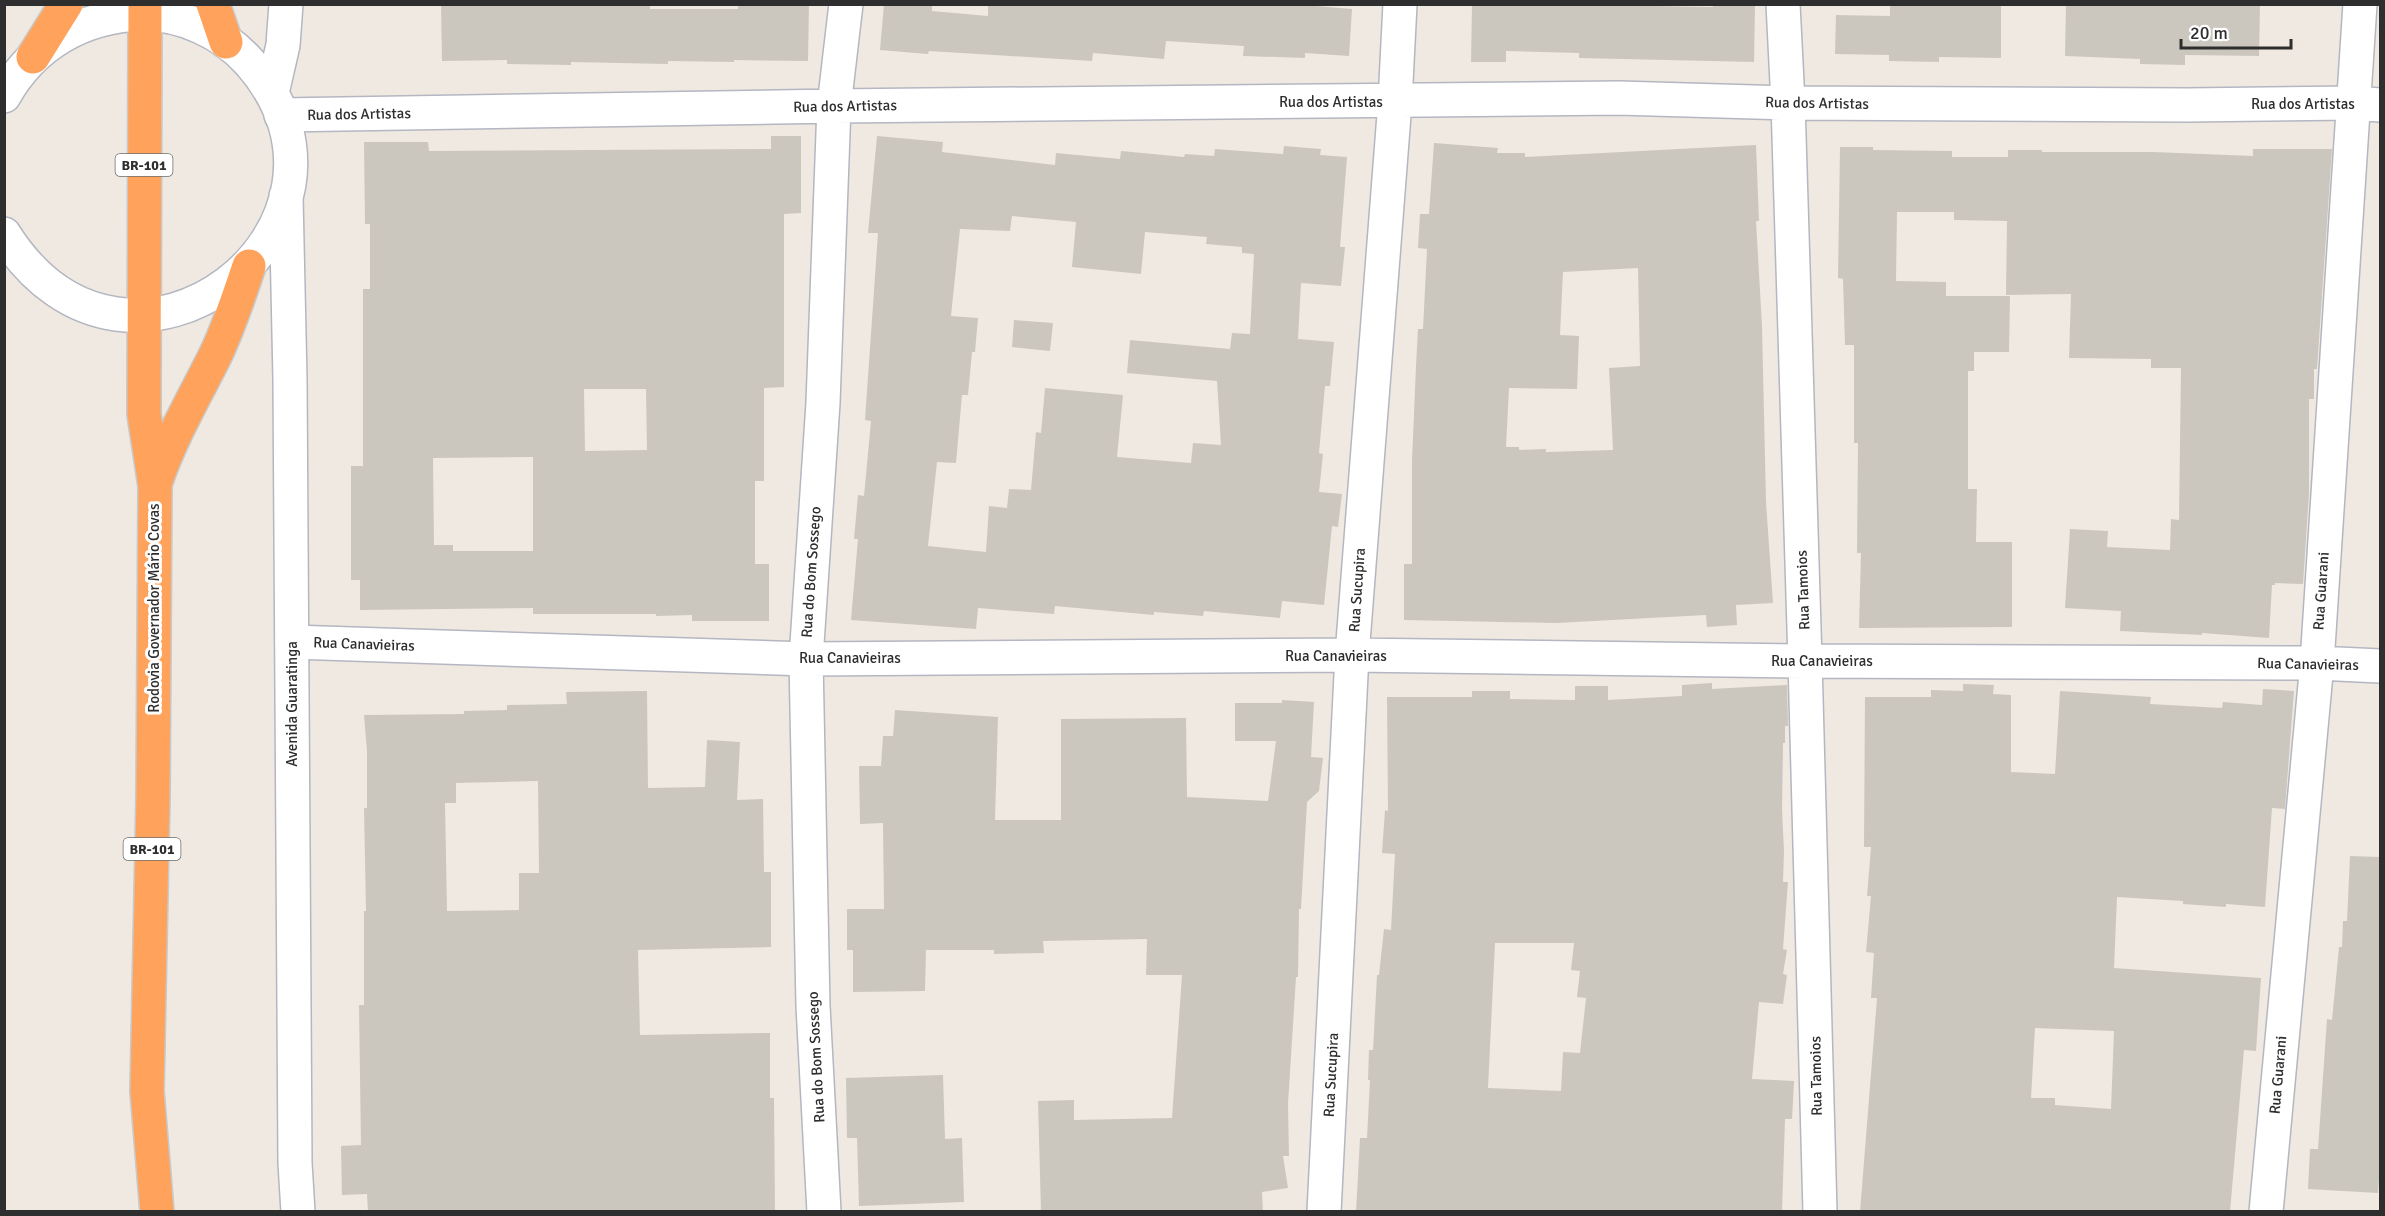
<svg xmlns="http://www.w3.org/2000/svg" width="2385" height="1216" font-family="Signika,sans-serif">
  <rect width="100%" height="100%" fill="#efe9e1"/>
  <path fill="#cbc7bf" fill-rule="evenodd" d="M441 4H650V9H738V4H809L808 61 734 60V62L668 61V64L571 62V65L507 64V60L442 61Z
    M884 4H932V11L988 16V4H1292L1352 9 1349 56 1305 53V58L1243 56 1244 46 1166 41 1164 59 1093 53 1092 61 929 51 928 54 880 50Z
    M1541 4 1713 7V4H1755L1754 62 1579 58V53L1506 51V62H1471L1472 5Z
    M1890 4H2001V58L1939 57V62L1889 61V55L1835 54 1836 15 1890 16Z
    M2066 4H2260L2259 56 2185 55V65L2140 64V59L2065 56Z
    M771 136H801V213L784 214V387L764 388V481H755V564H769V621H692V615L656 616V614H533V608L360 610V580H351V466H363V289H370V224H365L364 142H428L429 151 771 149ZM584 389H646L647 450 585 451ZM533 457V551H453V545H434L433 458Z
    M877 136 943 142 942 152 1055 165 1056 153 1120 159 1121 151 1184 157 1185 154 1214 156 1215 149 1283 154 1284 146 1321 149 1320 155 1347 157 1340 247H1345L1341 286 1301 283 1298 339 1334 342 1330 386H1325L1319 453 1323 454 1319 492 1342 494 1338 527 1332 526 1324 605 1282 601 1280 618 1204 611 1203 616 1154 612V615L1055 606 1054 614 978 608 976 629 851 620 858 539H854L858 495 864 496 871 421 865 420 878 233H868ZM1012 216 1076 222 1072 267 1141 274 1145 232 1207 237 1206 244 1242 247V253L1254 254 1250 334 1232 333 1230 349 1130 340 1127 373 1217 381 1221 445 1193 443 1191 463 1117 457 1123 395 1045 388 1041 433 1036 432 1031 490 1009 489 1007 508 989 506 986 552 928 546 937 462 956 463 962 395H968L972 352H975L978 318 951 316 960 229 1010 231Z
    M1434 143 1498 148 1497 153H1525V157L1756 145 1759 221H1756L1762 326 1766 502 1773 603 1736 605 1737 625 1707 627 1706 615 1556 623 1404 620V564H1412V461L1416 366 1418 329H1423L1427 249 1418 248 1420 214H1429ZM1638 268 1640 366 1609 368 1613 450 1546 452V449L1519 450V447H1506L1509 388 1577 389 1579 336 1560 335 1563 272Z
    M1840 147H1873V150L1952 151V157H2008V150H2042V152H2153L2253 156V149H2332L2317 369H2314V399H2309V493L2303 584 2275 583V585H2272L2269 638 2202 633V635L2120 631 2121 611 2065 608 2070 529 2108 531 2107 547 2170 550 2171 519 2179 520 2181 368H2151V359L2069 358 2071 294 2006 295 2007 221 1954 220V212H1897L1896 281 1946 282V296H2010L2009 352H1974V371H1968V489H1977L1976 542H2012V627L1859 628 1861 553H1857L1858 443H1854V345H1845L1843 279 1838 278Z
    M1014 320 1053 323 1050 351 1012 347Z
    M1712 683V689L1787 685 1788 726H1785V743H1783L1782 809 1784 851 1783 882H1788L1783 949 1787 950 1783 974 1787 975 1783 1004 1759 1002 1752 1079 1794 1081 1792 1119H1785L1782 1212H1356L1360 1138H1367L1370 1080H1368L1369 1050H1373L1377 975H1379L1384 929 1391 930 1395 854 1382 853 1385 810 1388 811 1387 697H1472V691H1510V699L1575 700V686H1608V700L1682 696V685ZM1495 943H1574L1571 970 1580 971 1577 997 1586 998 1580 1053 1563 1052 1561 1091 1488 1088Z
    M1963 684 1994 685 1993 694 2011 695V772L2055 774 2060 691 2151 697 2150 704 2222 708 2223 702 2262 705 2263 689 2294 691 2285 809 2272 808 2265 907 2226 904V907L2183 904V901L2117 897 2114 968 2261 978 2256 1051 2244 1050 2230 1212H1860L1877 998H1871L1874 953 1866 952 1871 896H1867L1871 847H1864L1865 697H1931V690L1963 691ZM2035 1028 2114 1031 2111 1109 2055 1105V1098H2031Z
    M647 691 648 788 705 787 707 740 740 742 737 800 763 799 764 872H771V947L638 950 640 1035 770 1033V1098H774L775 1212H368L367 1194 342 1195 341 1146 361 1145 359 1005H364V911H366L364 808H367V751L364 715 464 714V711L507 710V705L567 704 566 692ZM538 781 539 873H519V910L447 911 445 803H456V783Z
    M1282 700 1314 702 1311 757 1323 758 1319 791 1307 802 1301 909H1299L1298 977H1296L1288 1104 1289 1156H1283L1288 1188 1262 1192 1263 1212H1041L1038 1101 1074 1100V1120L1172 1118 1182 975H1146L1147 939 1043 941 1044 953 994 954V950H926L925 991 853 992V950H847V909H884L883 823 860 824 859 766H881L883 736H893L895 710 998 717 995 820H1061V719L1186 718 1187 797 1268 801 1276 741H1235V703H1282Z
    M2350 856 2380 857V1166L2378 1193 2308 1189 2310 1149H2318L2327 1019 2332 1020 2339 947H2342L2343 921H2347Z
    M943 1075 945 1139 962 1138 964 1202 859 1206 857 1138H847L846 1078Z"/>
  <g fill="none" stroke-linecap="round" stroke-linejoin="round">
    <g stroke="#b4b7c1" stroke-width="36">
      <path id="street" d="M1783 4 1788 103 1805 661 1820 1212
        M281 115 834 106 1619 98 1788 103 2187 105 2353 103 2380 105
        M292 642 806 659 1352 655 1805 661 2317 663 2380 666
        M824 1212 813 1006 806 659 823 403 834 106 846 4
        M1324 1212 1352 655 1395 102 1400 4
        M2266 1212 2317 663 2360 4"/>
    </g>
    <g stroke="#b4b7c1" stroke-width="36">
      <path id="secondary" d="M272 93 283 45 286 4
        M4 96C33 44 83 16 141 14 181 13 224 33 250 63 391 224 130 433 4 234
        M286 196 290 380 295 1163 298 1212"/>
    </g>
    <g stroke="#c9c9c9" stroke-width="36">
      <path id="highway" d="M145 4 144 414 155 486 153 796 147 1091 157 1212
        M213 4 226 42
        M33 57 66 4
        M156 481C171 437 194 398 215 356 229 327 239 296 249 266"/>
    </g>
    <use href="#street" stroke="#fff" stroke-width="33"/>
    <use href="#secondary" stroke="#fff" stroke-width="33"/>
    <use href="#highway" stroke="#ffa35c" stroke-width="33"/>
  </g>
  <g text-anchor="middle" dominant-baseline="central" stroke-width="6" stroke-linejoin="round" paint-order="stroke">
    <g fill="#fff" stroke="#6d6d6d" stroke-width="1.5">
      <rect x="115.5" y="154" width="57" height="22" rx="4.5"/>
      <rect x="123.5" y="838" width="57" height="22" rx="4.5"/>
    </g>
    <g font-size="14" font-weight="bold" fill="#2e2e2e">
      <text x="144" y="165">BR-101</text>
      <text x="152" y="849">BR-101</text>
    </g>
    <g font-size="15" fill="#2e2e2e" stroke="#fff">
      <text x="1331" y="102">Rua dos Artistas</text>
      <text transform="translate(1817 103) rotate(1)">Rua dos Artistas</text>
      <text x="2303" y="104">Rua dos Artistas</text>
      <text transform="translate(845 106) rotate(-1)">Rua dos Artistas</text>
      <text transform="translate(359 114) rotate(-1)">Rua dos Artistas</text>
      <text transform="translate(811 572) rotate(-86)">Rua do Bom Sossego</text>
      <text transform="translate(1357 590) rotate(-86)">Rua Sucupira</text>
      <text transform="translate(1803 590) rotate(-92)">Rua Tamoios</text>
      <text transform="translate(2321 591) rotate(-86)">Rua Guarani</text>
      <text transform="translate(154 608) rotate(-90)">Rodovia Governador Mário Covas</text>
      <text transform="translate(364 644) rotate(2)">Rua Canavieiras</text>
      <text x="1336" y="656">Rua Canavieiras</text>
      <text x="850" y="658">Rua Canavieiras</text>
      <text x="1822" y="661">Rua Canavieiras</text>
      <text transform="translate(2308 664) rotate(1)">Rua Canavieiras</text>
      <text transform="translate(292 704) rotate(-90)">Avenida Guaratinga</text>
      <text transform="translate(816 1057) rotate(-93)">Rua do Bom Sossego</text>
      <text transform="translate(1331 1075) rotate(-87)">Rua Sucupira</text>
      <text transform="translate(2278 1075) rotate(-85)">Rua Guarani</text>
      <text transform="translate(1816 1076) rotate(-91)">Rua Tamoios</text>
    </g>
  </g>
  <rect width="2385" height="1216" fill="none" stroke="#2e2e2e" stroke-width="12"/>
  <path d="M2181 39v9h110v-9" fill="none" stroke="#2e2e2e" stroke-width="3"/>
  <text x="2190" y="39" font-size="18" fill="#2e2e2e" stroke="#ffffff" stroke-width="4.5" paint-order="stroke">20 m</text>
</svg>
